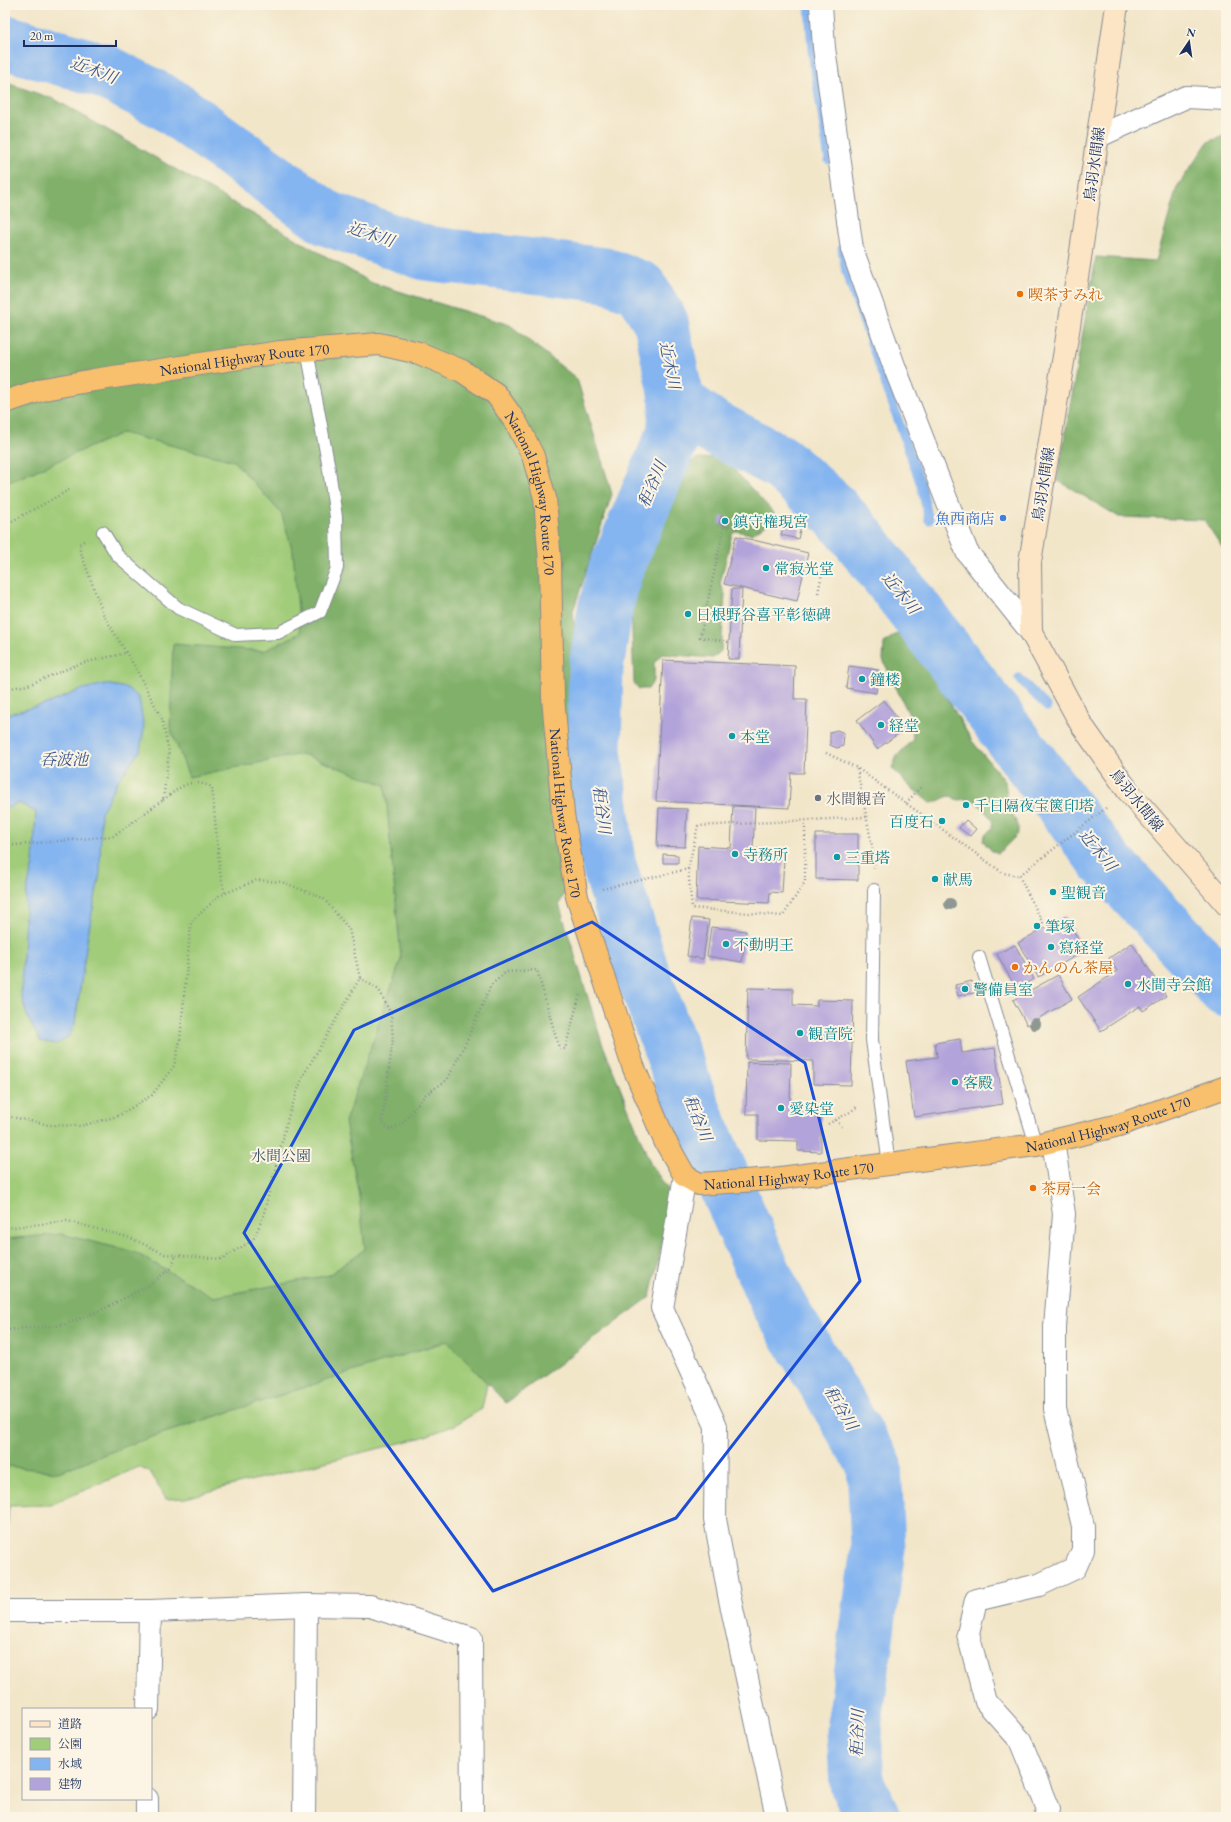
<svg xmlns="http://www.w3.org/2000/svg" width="1231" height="1822" font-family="'EB Garamond','Noto Serif JP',serif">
  <rect width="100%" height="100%" fill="#fcf5e5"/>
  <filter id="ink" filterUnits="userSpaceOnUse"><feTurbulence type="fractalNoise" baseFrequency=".025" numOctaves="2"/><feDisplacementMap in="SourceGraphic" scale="8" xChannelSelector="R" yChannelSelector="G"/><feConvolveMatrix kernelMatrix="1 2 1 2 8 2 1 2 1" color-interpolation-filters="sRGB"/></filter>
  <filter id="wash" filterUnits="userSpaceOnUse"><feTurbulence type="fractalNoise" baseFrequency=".012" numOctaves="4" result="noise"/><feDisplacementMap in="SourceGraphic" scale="16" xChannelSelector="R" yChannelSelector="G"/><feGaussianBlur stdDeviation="0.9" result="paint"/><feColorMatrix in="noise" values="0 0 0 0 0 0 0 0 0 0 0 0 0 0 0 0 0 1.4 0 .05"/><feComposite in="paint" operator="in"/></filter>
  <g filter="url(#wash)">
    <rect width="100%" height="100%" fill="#f2e6c9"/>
    <path fill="#a1cc79" stroke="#5e7e6c" d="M337 368 495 1343 482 1409 453 1426 420 1438 226 1487 186 1498 166 1499 151 1473 139 1467 50 1505 9 1506 5 1559V427Z"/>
    <path fill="#80b069" stroke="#4e7064" d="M5 82 56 100 372 283 510 325 577 379 612 494 573 611 593 842 559 904 601 1040 651 1165 673 1196 650 1297 506 1403 447 1341 140 1441 58 1472 5 1466V1239L61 1234 134 1252 214 1297 329 1275 365 1249 359 1196 345 1122 401 959 385 785 302 754 189 777 170 727 173 644 264 651 300 633 293 552 281 513 234 461 122 433 5 484Z
      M1226 135V553L1204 520 1119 517 1057 480 1096 257 1156 261 1177 187 1208 142Z
      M720 457 726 461 774 513 773 521 751 534 737 531 732 534 720 584 725 594 721 651 713 658 662 654 654 663V680L648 689H639L634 683 630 579 634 563 689 465 695 459Z
      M897 633 917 646 972 741 1005 781 1008 804 1019 828 1017 835 999 853 992 851 983 841 984 836 993 827 992 819 975 801 969 799 957 800 951 796C942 797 938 803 930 803L907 784 892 768 897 756 913 739 911 719 883 660 884 643Z"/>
    <path fill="#85b5f0" stroke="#5072a7" d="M105 684 127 688 139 698 144 728 140 751 117 782 101 813 100 873 88 934 75 1023 69 1036 57 1044 40 1041 28 1018 21 995 26 894 33 864 36 812 19 803 5 809V715L49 703 83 689Z"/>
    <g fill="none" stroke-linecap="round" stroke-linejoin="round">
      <path stroke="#85b5f0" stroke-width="9" d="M809 5 812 50 829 160
        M842 248 846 272 921 485 929 520
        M1019 678 1047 707"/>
      <path stroke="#85b5f0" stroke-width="55" d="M5 42 102 70 168 104 326 218 425 253 605 275 640 288 661 322 677 402 674 433 615 572 605 610 596 668 594 750 608 862 641 969 695 1114 775 1298 874 1464 878 1548 854 1729 857 1784 873 1817
        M677 402 711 426 780 462 830 506 853 531 917 613 1105 861 1226 990"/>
    </g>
    <g id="blocks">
      <path fill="#b2a3da" d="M721 516 730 519 729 527 719 524Z
        M784 522 801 525 798 539 781 535Z
        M736 536 808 553 797 601 724 584Z
        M732 589H742L739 659H728Z
        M663 660 795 666 794 699H807L804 773H791L789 808 656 801Z
        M849 666 879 670 876 693 846 688Z
        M884 700 905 729 877 749 857 720Z
        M837 730 844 733 843 746 837 748 830 745V732Z
        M733 806 755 807 753 849 772 850 771 858 784 859 782 893 770 892 769 903 696 900 698 846 731 848Z
        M659 808 687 809 685 847 657 846Z
        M966 820 976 829 970 836 959 828Z
        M816 834H858V880L816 879Z
        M663 854 678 855V863H663Z
        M1065 916 1085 951 1038 977 1018 943Z
        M692 918 709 920 703 959 687 956Z
        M711 927 746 931 742 962 707 956Z
        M1132 943 1166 996 1143 1011 1140 1006 1101 1031 1078 997 1117 971 1109 958Z
        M1015 945 1034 979 1016 989 997 954Z
        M1058 975 1072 999 1027 1025 1013 1000Z
        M972 981 974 993 958 996 955 985Z
        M748 988 793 989V1005L817 1006V1000L853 1001 851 1085 813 1084V1061L746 1059Z
        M960 1039 962 1053 995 1048 1003 1104 914 1117 906 1061 937 1057 935 1043Z
        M747 1062 791 1063 790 1102 816 1103V1113H821V1152L798 1151V1141L758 1140V1114H746Z"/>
    </g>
  </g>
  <g filter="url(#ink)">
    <use href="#blocks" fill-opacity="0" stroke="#868a94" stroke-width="1"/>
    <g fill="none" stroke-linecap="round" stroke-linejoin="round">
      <g stroke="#868a94" stroke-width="14">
        <path id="lane" d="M103 532 117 555 178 608 236 635 278 633 320 612 337 568 336 517 328 463 307 350
          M874 890 872 1040 889 1165
          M979 957 1036 1145"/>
      </g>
      <g stroke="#868a94" stroke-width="24">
        <path id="street" d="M821 5 824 48 852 249 896 371 967 552 1031 632
          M1099 136 1186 97 1226 99
          M685 1176 662 1308 716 1426 715 1519 729 1595 777 1817
          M5 1611H150L306 1605 370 1606 471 1638 472 1817
          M148 1709 150 1611
          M147 1817V1799
          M304 1817 306 1605
          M1045 1817 1048 1809 1020 1740 986 1702 968 1634 976 1600 1039 1585 1075 1568 1083 1550V1526L1055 1409V1327L1064 1214 1053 1141"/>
      </g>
      <g stroke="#868a94" stroke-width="24">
        <path id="secondary" d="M1117 5 1079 265 1030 562 1031 632 1081 724 1128 791 1226 904"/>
      </g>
      <g stroke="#868a94" stroke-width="24">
        <g id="highway">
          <path id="s1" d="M5 402 44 389 94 380 280 352 379 344 419 353 462 371 496 394 517 424 533 456 545 498 550 563 553 697 563 814 577 897 633 1066 665 1141 685 1176 699 1184 773 1179 1036 1145 1119 1125 1226 1087"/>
        </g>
      </g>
      <path stroke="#868a94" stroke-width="2.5" stroke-dasharray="1 3" stroke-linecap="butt" d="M5 525 71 489
        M724 527 700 637 728 642
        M818 593 824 564
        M5 689 28 685 79 664 126 653
        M826 753 857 768 1003 873 1019 876 1106 808
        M857 769 874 856V868
        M163 800C183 786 188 777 212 787L220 873 225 893
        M906 803 921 787
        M5 846 113 836 163 800 169 752 162 719 135 667 104 616 78 545 84 541
        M688 869 692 908 783 916 805 882V821
        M1019 876 1044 925
        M602 889 688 869 698 826 867 817
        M360 978 379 990 391 1014 393 1039 382 1122 390 1130 402 1124 425 1095 447 1080 466 1042 491 985 506 972 537 970 559 1048 565 1049 580 994
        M5 1112 12 1117 49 1125 81 1126 118 1116 152 1095 174 1066 180 1040 191 922 219 896 257 880 282 882 323 898 349 929 360 978 303 1076 288 1117 263 1217 253 1240 222 1259 165 1254 128 1237 67 1221 5 1228
        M836 1120 844 1129
        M828 1124 850 1112 858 1106
        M5 1330 63 1325 99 1311 148 1286 171 1268 176 1255"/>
      <use href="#lane" stroke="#fff" stroke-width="12"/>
      <use href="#street" stroke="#fff" stroke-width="22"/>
      <use href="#secondary" stroke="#fce5c4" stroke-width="22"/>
      <use href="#highway" stroke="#f8bf6c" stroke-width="22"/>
    </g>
    <g fill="#8e9792">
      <circle cx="950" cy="904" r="6"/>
      <circle cx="1035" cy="1024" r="6"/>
    </g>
  </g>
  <path fill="none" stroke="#1d4ed8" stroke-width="3" stroke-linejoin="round" d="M592 922 805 1063 860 1281 676 1518 493 1591 325 1359 244 1233 354 1030Z"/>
  <g fill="#e8710a" stroke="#fcf5e5" stroke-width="1.5">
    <circle cx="1020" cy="294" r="4"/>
    <circle cx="1015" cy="967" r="4"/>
    <circle cx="1033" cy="1188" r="4"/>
  </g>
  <circle fill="#3f7fe0" stroke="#fcf5e5" stroke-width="1.5" cx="1003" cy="518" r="4"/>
  <g fill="#0f9aa8" stroke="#fcf5e5" stroke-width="1.5">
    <circle cx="725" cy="521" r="4"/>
    <circle cx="766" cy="568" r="4"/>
    <circle cx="688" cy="614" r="4"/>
    <circle cx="862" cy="679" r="4"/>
    <circle cx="881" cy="725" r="4"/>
    <circle cx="732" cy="736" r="4"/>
    <circle cx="966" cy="805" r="4"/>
    <circle cx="942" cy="821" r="4"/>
    <circle cx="735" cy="854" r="4"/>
    <circle cx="837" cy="857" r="4"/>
    <circle cx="935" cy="879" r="4"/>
    <circle cx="1053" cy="892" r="4"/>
    <circle cx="1037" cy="926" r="4"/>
    <circle cx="726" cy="944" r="4"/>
    <circle cx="1051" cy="947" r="4"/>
    <circle cx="1128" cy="984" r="4"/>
    <circle cx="965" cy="989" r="4"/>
    <circle cx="800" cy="1033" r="4"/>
    <circle cx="955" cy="1082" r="4"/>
    <circle cx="781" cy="1108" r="4"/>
  </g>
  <circle fill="#6b7280" stroke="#fcf5e5" stroke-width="1.5" cx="818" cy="798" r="4"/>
  <g text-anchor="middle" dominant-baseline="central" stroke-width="4" stroke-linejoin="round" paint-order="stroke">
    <g font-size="15" fill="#1b2f5e" stroke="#fcf5e5">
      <text transform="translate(1094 164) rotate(-82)">鳥羽水間線</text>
      <text stroke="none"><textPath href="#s1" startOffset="244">National Highway Route 170</textPath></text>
      <text transform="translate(1043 484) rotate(-81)">鳥羽水間線</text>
      <text stroke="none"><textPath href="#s1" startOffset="616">National Highway Route 170</textPath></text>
      <text transform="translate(1137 800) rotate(51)">鳥羽水間線</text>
      <text stroke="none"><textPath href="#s1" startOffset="940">National Highway Route 170</textPath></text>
      <text stroke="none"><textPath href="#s1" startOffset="1755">National Highway Route 170</textPath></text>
      <text stroke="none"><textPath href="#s1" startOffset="1431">National Highway Route 170</textPath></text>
    </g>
    <g font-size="15" fill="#c56008" stroke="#fcf5e5" text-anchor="start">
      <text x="1028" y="294">喫茶すみれ</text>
      <text x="1023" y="967">かんのん茶屋</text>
      <text x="1041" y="1188">茶房一会</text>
    </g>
    <g font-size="15" fill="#366cbe" stroke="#fcf5e5" text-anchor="end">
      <text x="995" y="518">魚西商店</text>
    </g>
    <g font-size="15" fill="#0d838f" stroke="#fcf5e5" text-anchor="start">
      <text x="733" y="521">鎮守権現宮</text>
      <text x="774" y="568">常寂光堂</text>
      <text x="696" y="614">日根野谷喜平彰徳碑</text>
      <text x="870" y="679">鐘楼</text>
      <text x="889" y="725">経堂</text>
      <text x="740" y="736">本堂</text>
      <text x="974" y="805">千日隔夜宝篋印塔</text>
      <text x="934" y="821" text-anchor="end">百度石</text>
      <text x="743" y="854">寺務所</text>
      <text x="845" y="857">三重塔</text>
      <text x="943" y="879">献馬</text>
      <text x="1061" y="892">聖観音</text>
      <text x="1045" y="926">筆塚</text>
      <text x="734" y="944">不動明王</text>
      <text x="1059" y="947">寫経堂</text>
      <text x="1136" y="984">水間寺会館</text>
      <text x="973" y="989">警備員室</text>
      <text x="808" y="1033">観音院</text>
      <text x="963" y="1082">客殿</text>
      <text x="789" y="1108">愛染堂</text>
    </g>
    <g font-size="15" fill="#5b616d" stroke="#fcf5e5" text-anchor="start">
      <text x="826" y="798">水間観音</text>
    </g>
    <g font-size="15" fill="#3c5665" stroke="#fcf5e5">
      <text x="281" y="1155">水間公園</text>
    </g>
    <g font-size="16" font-style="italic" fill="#3b578a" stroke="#fcf5e5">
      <text transform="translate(94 70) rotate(21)">近木川</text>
      <text transform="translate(371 234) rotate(19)">近木川</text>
      <text transform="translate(670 365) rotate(79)">近木川</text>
      <text transform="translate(652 484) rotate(-67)">秬谷川</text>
      <text transform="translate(901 593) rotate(51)">近木川</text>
      <text x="64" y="759">呑波池</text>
      <text transform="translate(602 810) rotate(83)">秬谷川</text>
      <text transform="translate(1098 850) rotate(51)">近木川</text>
      <text transform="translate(698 1118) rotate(68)">秬谷川</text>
      <text transform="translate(841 1408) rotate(59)">秬谷川</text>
      <text transform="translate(857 1733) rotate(-88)">秬谷川</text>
    </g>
  </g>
  <rect width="1231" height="1822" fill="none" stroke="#fcf5e5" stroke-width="20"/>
  <rect x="22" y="1708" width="130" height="92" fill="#fcf5e5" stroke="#a2a6af"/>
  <rect x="30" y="1721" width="20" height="6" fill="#fce5c4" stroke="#a2a6af"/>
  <text x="58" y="1728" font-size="12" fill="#1b2f5e">道路</text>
  <rect x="30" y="1738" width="20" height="12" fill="#a1cc79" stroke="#a2a6af"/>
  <text x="58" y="1748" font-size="12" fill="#1b2f5e">公園</text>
  <rect x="30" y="1758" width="20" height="12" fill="#85b5f0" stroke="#a2a6af"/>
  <text x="58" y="1768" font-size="12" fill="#1b2f5e">水域</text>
  <rect x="30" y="1778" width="20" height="12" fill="#b2a3da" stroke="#a2a6af"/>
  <text x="58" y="1788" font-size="12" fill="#1b2f5e">建物</text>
  <g transform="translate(1189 42) rotate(13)" stroke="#fcf5e5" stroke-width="3" paint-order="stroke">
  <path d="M0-3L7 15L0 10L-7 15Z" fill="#1b2f5e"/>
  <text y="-6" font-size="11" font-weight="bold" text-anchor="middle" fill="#1b2f5e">N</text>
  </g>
  <path d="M24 40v6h92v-6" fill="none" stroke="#1b2f5e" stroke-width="2"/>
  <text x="30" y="40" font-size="12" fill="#1b2f5e" stroke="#fcf5e5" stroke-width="3" paint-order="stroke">20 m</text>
</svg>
